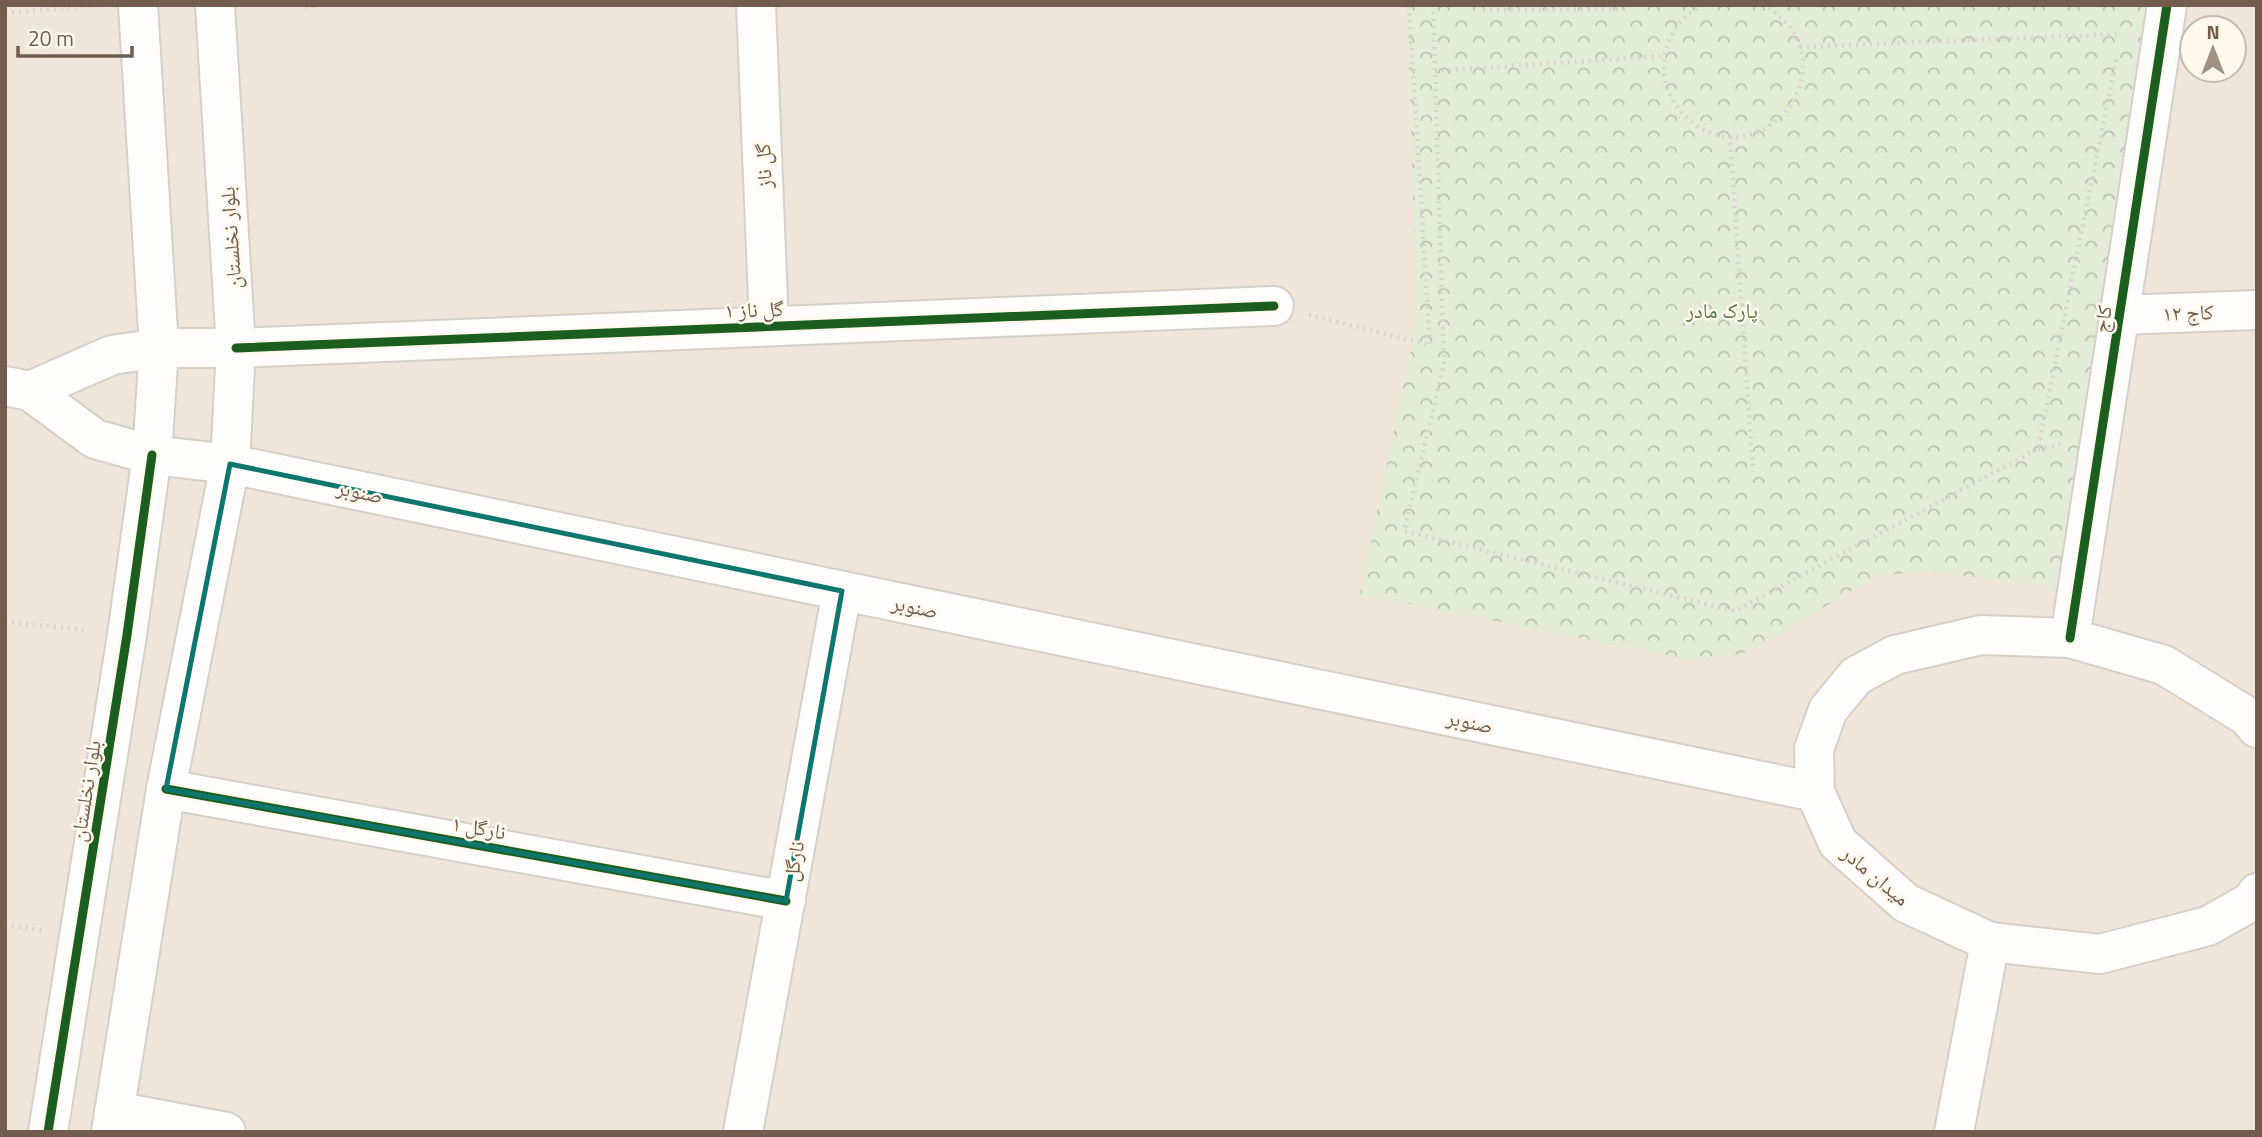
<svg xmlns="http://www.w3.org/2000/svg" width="2262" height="1137" font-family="'Titillium Web','Noto Naskh Arabic',sans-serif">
  <defs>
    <pattern id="park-crowns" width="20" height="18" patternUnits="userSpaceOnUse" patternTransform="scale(1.75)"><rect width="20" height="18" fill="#e2ecd7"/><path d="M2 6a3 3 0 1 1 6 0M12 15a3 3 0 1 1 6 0" fill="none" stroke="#bcc2b1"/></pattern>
  </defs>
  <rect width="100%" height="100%" fill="#f6f3eb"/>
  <path fill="#efe6d9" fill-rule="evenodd" d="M5 5H2257V1132H5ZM2192 28H2234V70H2192Z"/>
  <path fill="url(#park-crowns)" d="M1407 5H2167L2077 590 1928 571 1876 576 1790 628 1742 654 1691 660 1360 594 1417 320Z"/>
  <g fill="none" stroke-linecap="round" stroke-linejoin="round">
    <g stroke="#d5d0ca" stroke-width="42">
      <path id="street" d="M756 5 769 326
        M2120 315 2257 310
        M236 348 1274 306
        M2070 638 2167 5
        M166 789 786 901
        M114 1111 226 1132
        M743 1132 842 591
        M1954 1132 1990 942"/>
    </g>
    <g stroke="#d6d0c9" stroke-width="42">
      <path id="secondary" d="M5 386 30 391 95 439 152 455 230 464 1815 792
        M30 391 112 355 159 348H236
        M2257 728 2248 717 2164 665 2070 638 1981 635 1895 655 1856 676 1828 710 1814 749 1815 792 1838 843 1906 903 1990 942 2100 954 2208 926 2252 901 2257 893
        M48 1132 127 635 152 455 159 348 138 5
        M111 1132 166 789 230 464 236 348 215 5"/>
    </g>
    <path stroke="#d9d3ce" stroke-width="4.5" stroke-dasharray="2 5" stroke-linecap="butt" d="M301 5V8L317 5
      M1433 5 1444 365 1404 531 1735 611 2038 449 2117 55
      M1480 5 1481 10 1621 9V5
      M1703 5C1679 17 1665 39 1664 65 1663 85 1672 104 1687 118 1760 184 1859 62 1764 5
      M5 13 98 5
      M1800 47 2121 34
      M1435 71 1664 56
      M1730 136 1753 472
      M1309 315 1430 345 1409 5
      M2038 449 2062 444
      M5 622 88 630
      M5 924 44 931"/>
    <use href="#street" stroke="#fefdfc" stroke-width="38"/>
    <use href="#secondary" stroke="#fefdfc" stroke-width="38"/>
    <g stroke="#fef8ed" stroke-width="13">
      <path id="cycleway" d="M236 348 1274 306
        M2070 638 2167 5
        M166 789 786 901
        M48 1132 127 635 152 455"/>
    </g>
    <use href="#cycleway" stroke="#1b5e20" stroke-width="9"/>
  </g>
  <path fill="none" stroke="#0f766e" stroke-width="5" stroke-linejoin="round" d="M230 464 842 591 786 901 166 789Z"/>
  <g text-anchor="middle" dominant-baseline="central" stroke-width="5" stroke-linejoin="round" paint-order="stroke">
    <g font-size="21" fill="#725c4d" stroke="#fef8ed">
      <text transform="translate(763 166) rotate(-92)">گل ناز</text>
      <text transform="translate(230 238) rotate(-94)">بلوار نخلستان</text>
      <text transform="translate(754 309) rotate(-2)">گل ناز ۱</text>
      <text transform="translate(2188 312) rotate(-2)">کاج ۱۲</text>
      <text transform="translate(2102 319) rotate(-81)">کاج</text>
      <text transform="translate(360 491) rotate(12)">صنوبر</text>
      <text transform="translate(915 606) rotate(12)">صنوبر</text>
      <text transform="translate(1470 721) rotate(12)">صنوبر</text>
      <text transform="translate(85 791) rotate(-81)">بلوار نخلستان</text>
      <text transform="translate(479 827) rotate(10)">نارگل ۱</text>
      <text transform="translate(793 861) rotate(-80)">نارگل</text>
      <text transform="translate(1876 875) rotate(40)">میدان مادر</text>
    </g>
    <g font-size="21" fill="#527846" stroke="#fef8ed">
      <text x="1722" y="310">پارک مادر</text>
    </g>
  </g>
  <rect width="2262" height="1137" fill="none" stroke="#725c4d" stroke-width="14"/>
  <g transform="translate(2213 49)"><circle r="33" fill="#fef8ed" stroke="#c6baad" stroke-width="2"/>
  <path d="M0-5L12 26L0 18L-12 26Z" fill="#a09184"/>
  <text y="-10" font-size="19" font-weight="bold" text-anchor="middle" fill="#725c4d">N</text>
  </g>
  <path d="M18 46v10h114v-10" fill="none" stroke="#725c4d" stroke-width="3.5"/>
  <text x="28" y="46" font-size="21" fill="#725c4d" stroke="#fef8ed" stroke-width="5" paint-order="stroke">20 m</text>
</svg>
